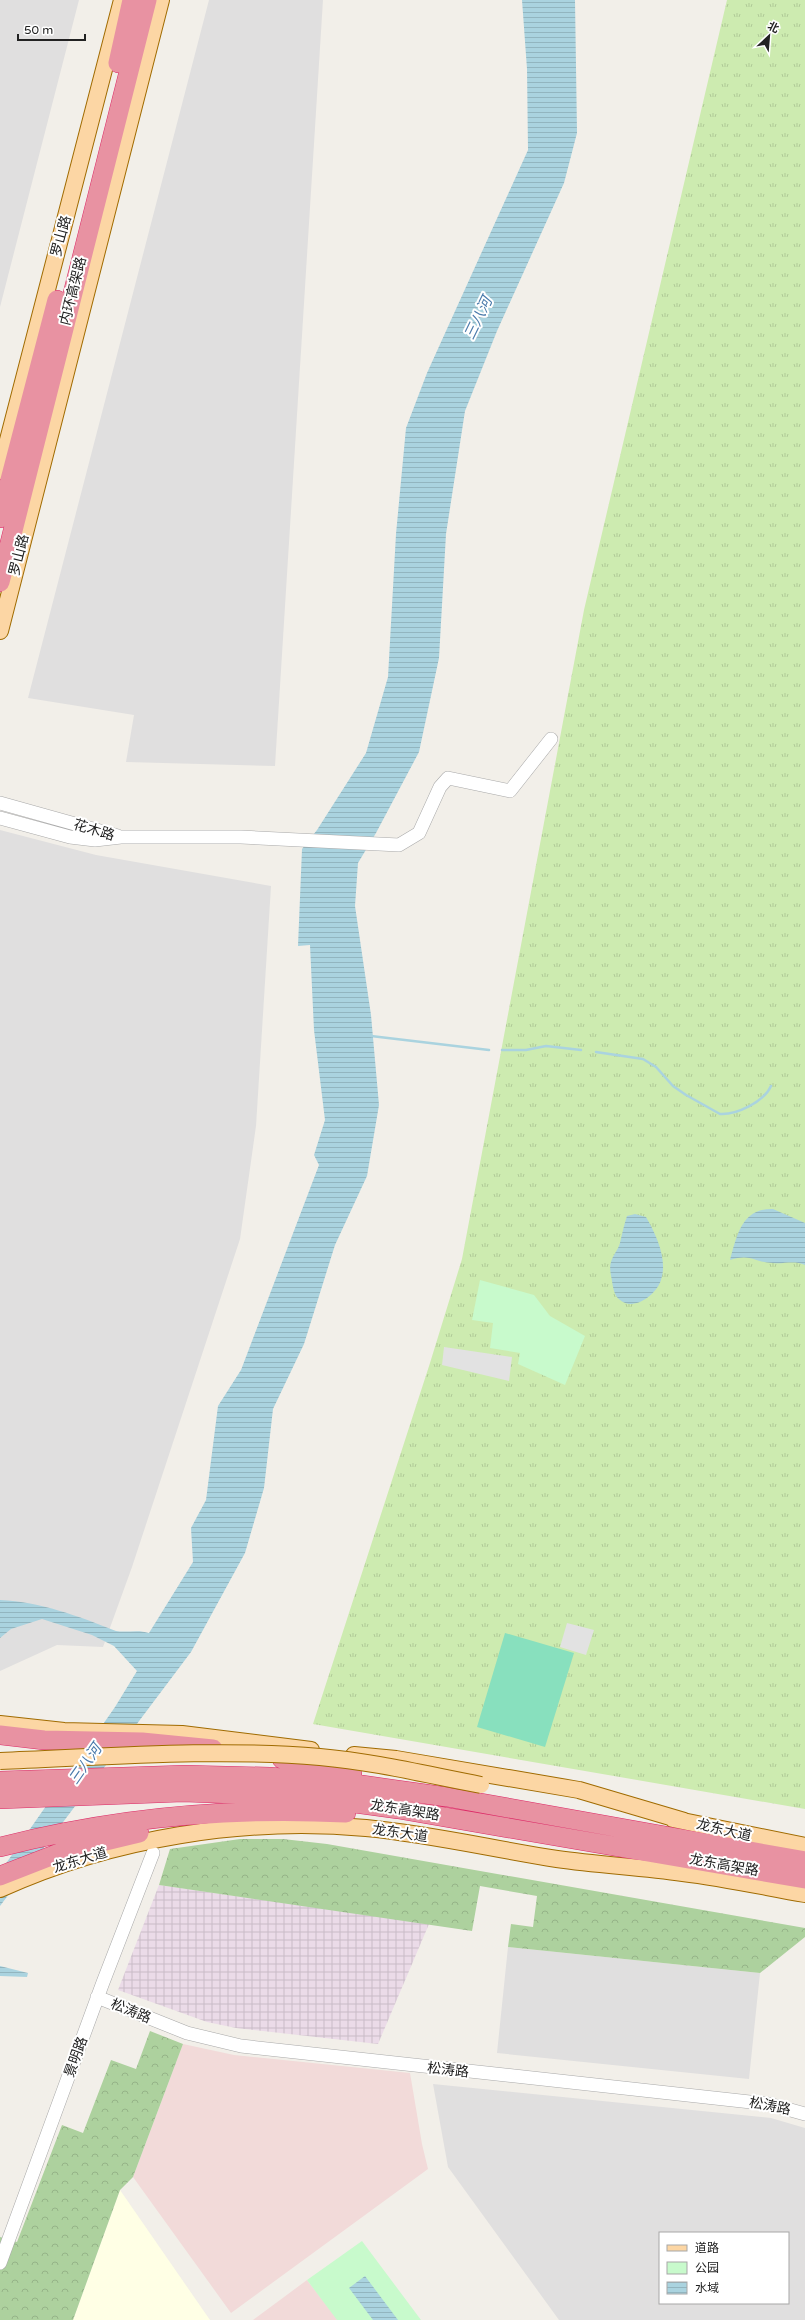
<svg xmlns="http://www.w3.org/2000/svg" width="805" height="2320" font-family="'Varela Round','Noto Sans SC',sans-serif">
  <defs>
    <pattern id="industrial-grid" width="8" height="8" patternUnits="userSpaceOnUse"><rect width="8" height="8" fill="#ebdbe8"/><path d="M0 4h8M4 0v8" fill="none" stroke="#c9bcc7"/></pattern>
    <pattern id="grass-tufts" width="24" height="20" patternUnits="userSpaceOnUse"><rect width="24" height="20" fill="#cdebb0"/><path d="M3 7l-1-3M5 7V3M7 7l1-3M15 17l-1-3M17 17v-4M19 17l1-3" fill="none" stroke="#b0c997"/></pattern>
    <pattern id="forest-crowns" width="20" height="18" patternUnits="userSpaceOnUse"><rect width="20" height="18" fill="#add19e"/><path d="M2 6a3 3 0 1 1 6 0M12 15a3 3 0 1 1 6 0" fill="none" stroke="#95b388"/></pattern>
    <pattern id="water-rules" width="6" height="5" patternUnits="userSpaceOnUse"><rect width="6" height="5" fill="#aad3df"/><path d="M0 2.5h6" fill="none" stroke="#92b5bf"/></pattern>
  </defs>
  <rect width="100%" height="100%" fill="#f2efe9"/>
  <path fill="#e0dfdf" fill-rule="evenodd" d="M0 0H79L0 307Z
    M209 0H323L275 766 126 762 134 715 28 698Z
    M0 830 96 855 271 886 256 1126 240 1239 132 1567 103 1647 57 1645 0 1671Z
    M508 1947 760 1973 749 2079 497 2053Z
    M433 2084 771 2118 805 2128V2320H559L448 2167ZM660 2233H788V2303H660Z"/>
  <path fill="#f2dad9" d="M183 2044 234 2055 410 2073 422 2144 428 2169 231 2313 133 2177Z
    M307 2280 338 2320H253Z"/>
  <path fill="url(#industrial-grid)" d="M159 1885 429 1924 378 2044 236 2028 207 2022 118 1990Z"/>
  <path fill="#ffffe5" d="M120 2190 210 2320H73Z"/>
  <path fill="url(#grass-tufts)" d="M727 0H805V1809L313 1724 430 1363 462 1259 584 610Z"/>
  <path fill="url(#forest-crowns)" d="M240 1839H283L327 1844 805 1928V1937L760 1973 508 1947 511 1924 533 1927 537 1896 480 1886 472 1931 159 1885 170 1849Z
    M150 2031 183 2044 133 2177 120 2190 73 2320H0V2237L17 2242 62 2125 83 2133 111 2060 136 2069Z"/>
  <path fill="#c8facc" d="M480 1280 534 1295 550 1316 585 1336 565 1385 518 1364 520 1353 490 1348 493 1323 472 1320Z
    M362 2241 421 2320H337L307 2280Z"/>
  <path fill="#88e0be" d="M505 1633 574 1653 545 1747 477 1727Z"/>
  <path fill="#e2e2e2" d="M444 1347 512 1357 509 1381 442 1365Z
    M567 1623 594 1630 586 1655 560 1647Z"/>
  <path fill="url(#water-rules)" d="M522 0H575L577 133 564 183 497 331 465 411 446 534 439 658 419 752 376 833 358 863 355 906 371 1015 379 1105 367 1176 335 1245 304 1344 273 1409 264 1488 245 1553 191 1652 0 1906V1872L115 1707 137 1671 114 1646 92 1635 42 1619 11 1629 0 1638V1600C41 1602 78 1616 116 1631 127 1633 138 1629 149 1633L193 1562 191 1528 206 1500 218 1406 241 1370 319 1165 314 1155 325 1120 314 1030 310 945 298 946 302 849 317 830 366 753 388 677 396 534 406 428 427 373 528 150 527 69Z
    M773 1209 805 1223V1265C794 1260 785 1264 773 1263 755 1263 752 1253 730 1260 737 1235 742 1208 773 1209Z
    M635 1214 646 1217C656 1234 668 1260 661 1280 657 1294 634 1312 620 1300 614 1296 613 1287 612 1281 611 1275 609 1268 611 1262 613 1255 618 1250 620 1243 622 1234 624 1225 627 1216Z
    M0 1966 28 1973 27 1977 0 1976Z
    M365 2276 398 2320H373L349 2288Z"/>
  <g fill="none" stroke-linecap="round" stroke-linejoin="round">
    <path stroke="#aad3df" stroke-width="2.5" d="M371 1036 489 1050
      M502 1050H526L546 1046 581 1050
      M596 1052 643 1059 656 1067 673 1086 686 1095 720 1114C736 1115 764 1102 771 1086"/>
    <g stroke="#a9a9a9" stroke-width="14">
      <path id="minor" d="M0 803 118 836
        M0 818 70 837 95 840 121 837H241L399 845 419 833 440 787 448 778 510 791 551 739
        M97 1997 187 2033 241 2046 769 2104 805 2114
        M0 2263 102 1985 153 1853"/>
    </g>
    <g stroke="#a06b00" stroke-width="18">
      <path id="major" d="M0 471 122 0
        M0 631 161 0
        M0 1724 64 1731 182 1734 311 1750
        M354 1755 396 1759 579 1790 684 1821
        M673 1819 805 1846
        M0 1889C112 1838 244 1817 366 1828 430 1834 493 1849 557 1859 599 1865 641 1867 683 1873 724 1878 765 1887 805 1894"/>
    </g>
    <g stroke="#dc2a67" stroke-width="20">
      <path id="highway" d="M118 63 132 0
        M0 518 57 300
        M0 582 147 0
        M0 1735 44 1740 142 1742 213 1749
        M282 1759 352 1774
        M0 1781 185 1775 270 1777 355 1784 447 1797 805 1861
        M0 1799 183 1792 311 1797 398 1809 805 1879
        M0 1847C113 1818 230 1807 346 1813
        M0 1876 64 1851 139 1833"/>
    </g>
    <use href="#minor" stroke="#fff" stroke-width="13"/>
    <use href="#major" stroke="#fcd6a4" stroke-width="16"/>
    <use href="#highway" stroke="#e892a2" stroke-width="19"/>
    <g stroke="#a06b00" stroke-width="18" stroke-linecap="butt">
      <path id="major-bridge" d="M0 1761C104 1757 216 1748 320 1757 375 1762 428 1775 481 1785"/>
    </g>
    <use href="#major-bridge" stroke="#fcd6a4" stroke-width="16"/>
  </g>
  <g text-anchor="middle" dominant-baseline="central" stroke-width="4" stroke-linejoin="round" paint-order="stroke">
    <g font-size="14" fill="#222" stroke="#fff">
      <text transform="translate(61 236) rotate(-75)">罗山路</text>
      <text transform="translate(73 291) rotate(-76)">内环高架路</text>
      <text transform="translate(19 555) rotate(-76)">罗山路</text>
      <text transform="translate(94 830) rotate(17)">花木路</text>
      <text transform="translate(405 1810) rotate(9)">龙东高架路</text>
      <text transform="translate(724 1830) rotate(13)">龙东大道</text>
      <text transform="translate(400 1833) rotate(8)">龙东大道</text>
      <text transform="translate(80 1860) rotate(-17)">龙东大道</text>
      <text transform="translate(724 1865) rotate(10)">龙东高架路</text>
      <text transform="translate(131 2011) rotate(22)">松涛路</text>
      <text transform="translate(76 2057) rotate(-70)">景明路</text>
      <text transform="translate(448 2070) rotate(6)">松涛路</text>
      <text transform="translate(770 2106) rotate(11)">松涛路</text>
    </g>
    <g font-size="15" font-style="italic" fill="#4a7aab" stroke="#fff">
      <text transform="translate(478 318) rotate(-64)">三八河</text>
      <text transform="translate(85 1764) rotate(-55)">三八河</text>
    </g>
  </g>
  <rect x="659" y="2232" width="130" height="72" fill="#ffffff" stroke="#a7a7a7"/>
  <rect x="667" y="2245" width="20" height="6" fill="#fcd6a4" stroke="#a7a7a7"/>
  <text x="695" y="2252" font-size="12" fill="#222222">道路</text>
  <rect x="667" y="2262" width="20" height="12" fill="#c8facc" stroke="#a7a7a7"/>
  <text x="695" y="2272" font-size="12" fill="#222222">公园</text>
  <rect x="667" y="2282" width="20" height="12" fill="url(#water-rules)" stroke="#a7a7a7"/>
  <text x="695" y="2292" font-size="12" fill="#222222">水域</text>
  <g transform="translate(769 36) rotate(26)" stroke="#ffffff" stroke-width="3" paint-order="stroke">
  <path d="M0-3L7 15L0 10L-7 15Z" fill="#222222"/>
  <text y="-6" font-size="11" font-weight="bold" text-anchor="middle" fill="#222222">北</text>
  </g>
  <path d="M18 34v6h67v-6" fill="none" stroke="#222222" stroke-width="2"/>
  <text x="24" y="34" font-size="12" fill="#222222" stroke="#ffffff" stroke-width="3" paint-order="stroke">50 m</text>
</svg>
